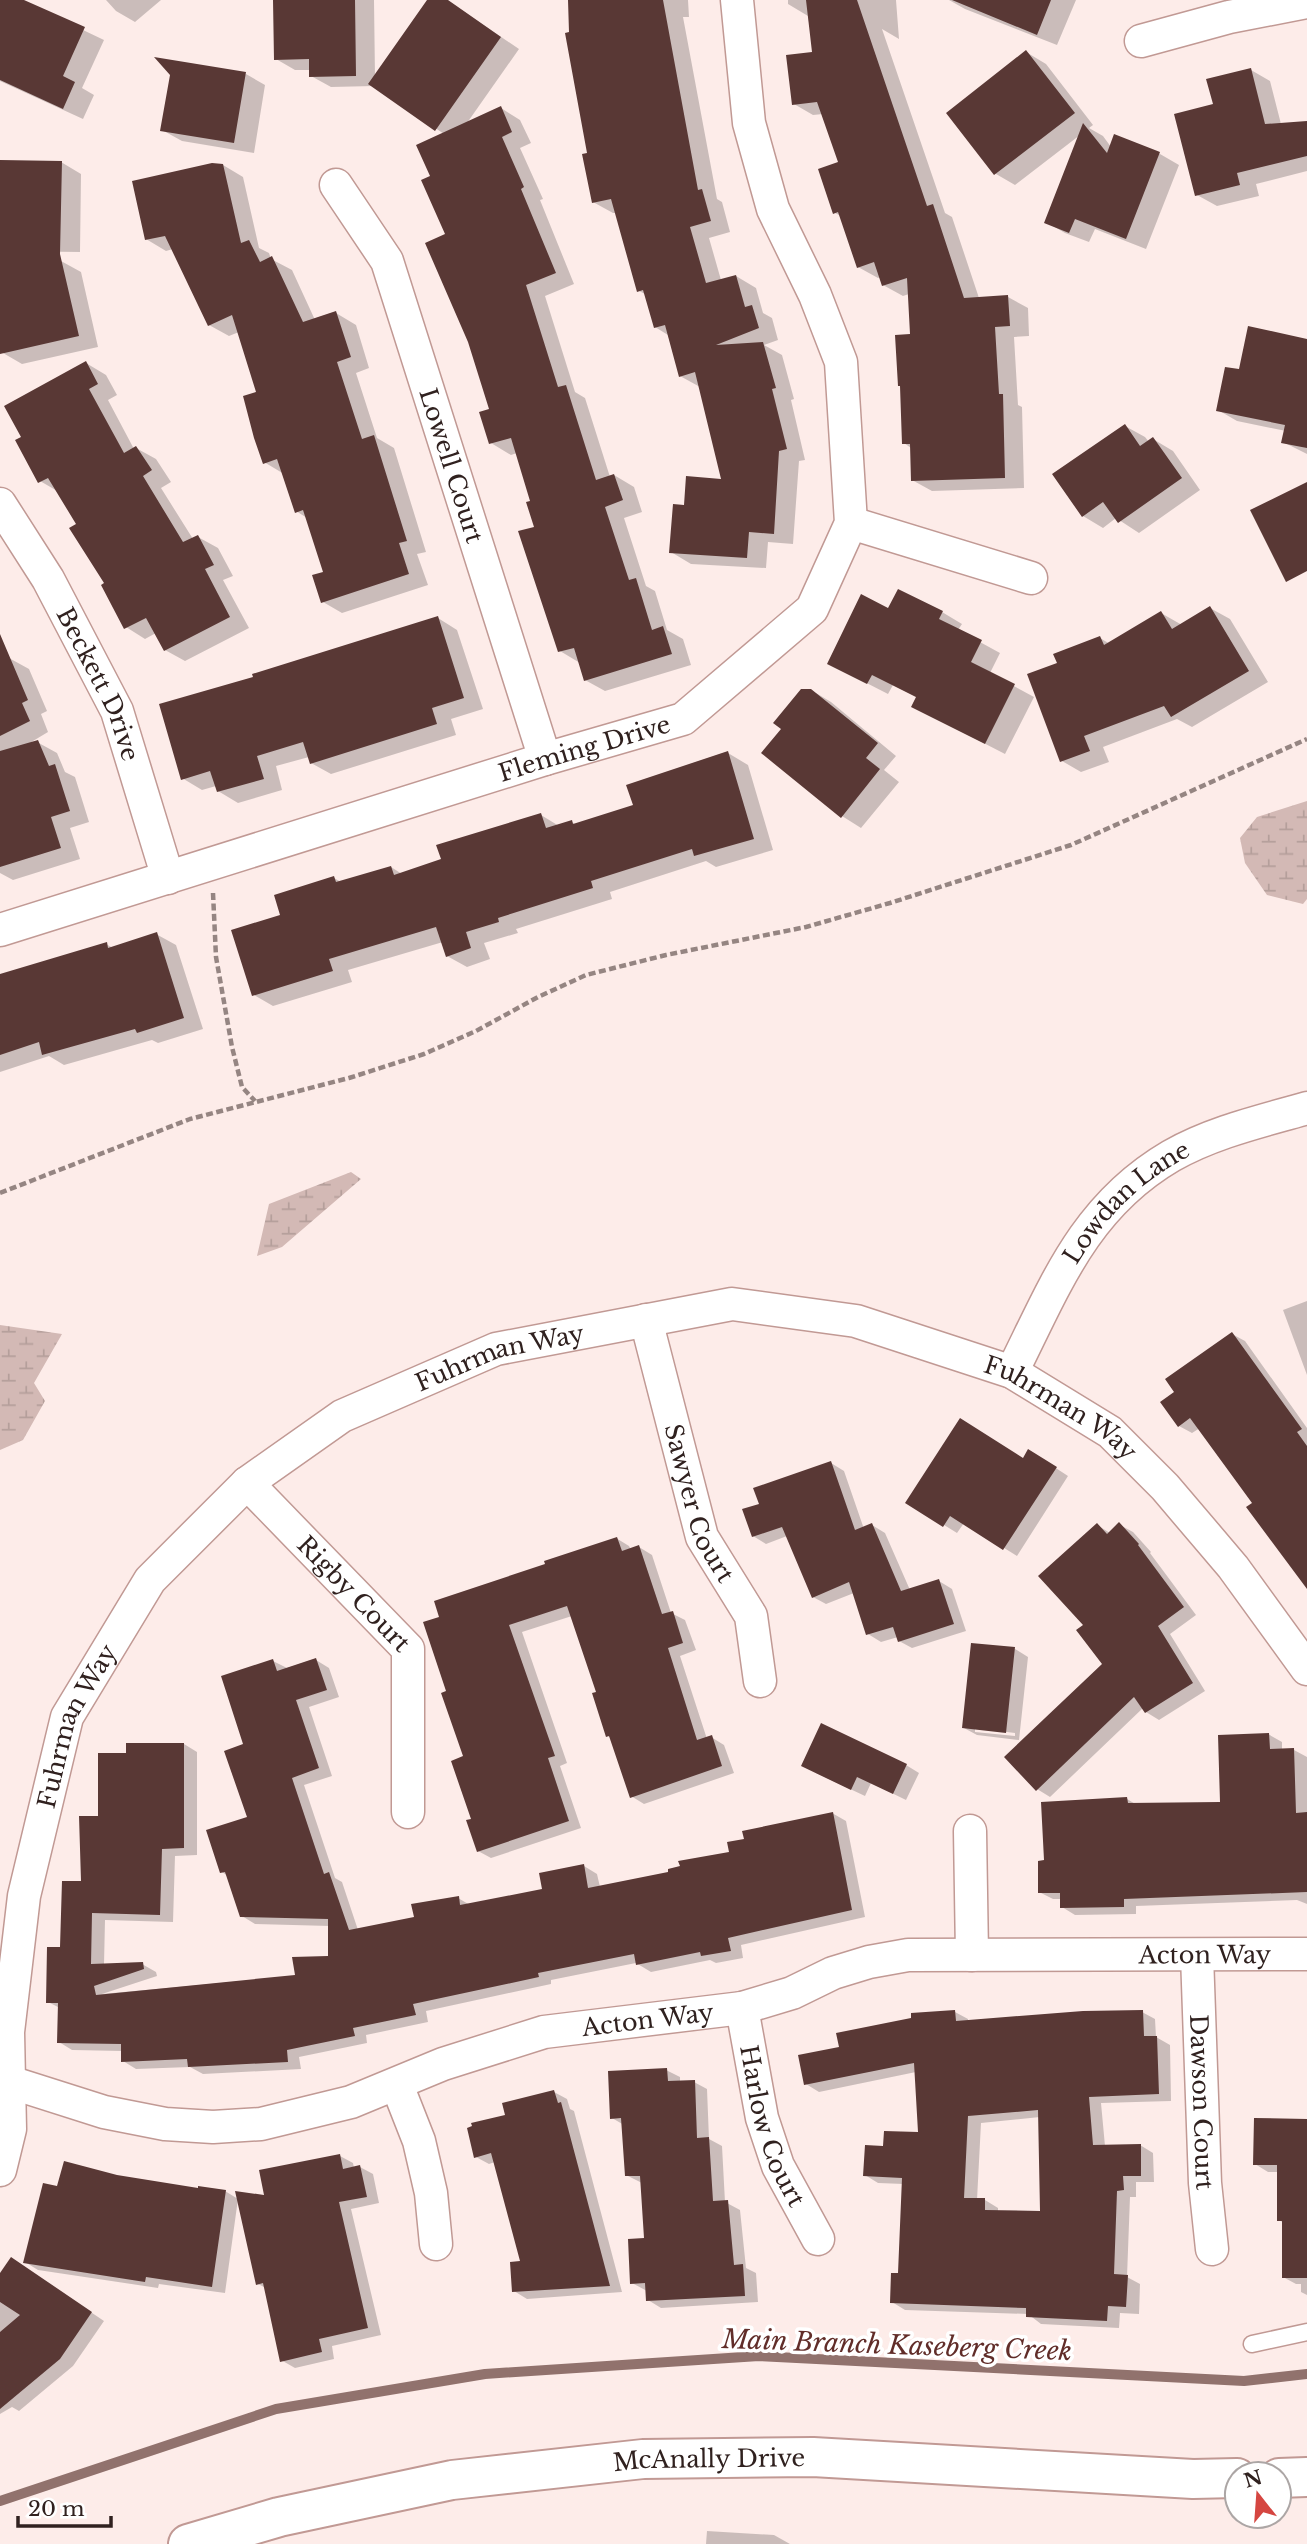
<svg xmlns="http://www.w3.org/2000/svg" width="1307" height="2544" font-family="'Libre Baskerville',serif">
  <defs>
    <pattern id="wetland-marsh" width="20" height="14" patternUnits="userSpaceOnUse" patternTransform="scale(1.75)"><rect width="20" height="14" fill="#d3b9b5"/><path d="M1 5h8M5 5V1M11 12h8M15 12V8" fill="none" stroke="#b59f9b"/></pattern>
  </defs>
  <rect width="100%" height="100%" fill="#fdece9"/>
  <path fill="url(#wetland-marsh)" d="M1307 801V899L1303 904 1267 895 1245 863 1240 838 1257 817Z
    M351 1172 361 1179 282 1247 257 1256 269 1204Z
    M0 1325 62 1334 34 1383 45 1401 23 1440 0 1450Z"/>
  <path fill="#0003" fill-rule="evenodd" d="M1 0H20L104 40 82 88 94 95 83 119 0 81Z
    M106 0H161L135 22 116 11Z
    M274 0H374L375 77 429 0H447L519 49 467 123 501 108 520 120 531 143 520 148 543 199 540 200 574 284 545 296 575 392 585 398 610 477 614 475 634 487 642 512 624 518 646 586 655 591 667 630 683 639 691 665 605 691 585 680 580 663 560 651 533 502 517 453 511 455 491 443 492 410 432 177 444 134 374 86 331 87 311 76V70H295L276 59Z
    M570 0H688L689 17H683L717 199 722 202 730 232 709 238 721 280 736 276 756 288 763 313 772 318 778 340 764 345 782 355 794 399 791 400 805 460 799 461 793 544 768 542 766 568 691 564 671 552 685 506 723 481 700 387 680 376 668 335 655 327 647 295 639 291 617 213H613L593 202 589 154 571 33Z
    M788 0H896L899 39 882 29 945 213 952 217 979 298 1008 297 1028 308 1029 336 1014 337 1018 405 1022 407 1024 488 932 491 912 480 911 448 904 443 912 336 909 294 903 296 883 285 880 277 878 278 858 267 841 216 835 213 840 163 823 114 813 115 794 104 814 53 808 16 788 4Z
    M949 0H1076L1057 45 965 9Z
    M1026 52 1046 64 1093 125 1089 128 1103 136 1111 147 1115 137 1160 154 1179 165 1146 249 1095 229 1089 242 1065 233 1046 222 1080 135 1015 185 996 174 948 114Z
    M1251 70 1270 81 1281 124 1307 122V171L1256 184 1259 196 1217 206 1197 195 1215 105Z
    M246 74 265 85 254 153 182 141 162 130Z
    M0 161 61 162 81 174 80 252 0 251Z
    M223 165 243 177 259 248 269 253 271 259 292 270 315 320 336 313 356 325 369 368 356 373 377 438 394 448 426 552 417 554 428 585 342 613 323 602 326 573 307 518 296 511 284 474 264 462 258 393 239 332 229 336 209 325 173 249 166 251 146 239Z
    M61 261 81 272 98 347 22 364 3 353 0 342V275Z
    M1307 340V454L1283 442 1286 431 1237 421 1218 410 1240 371Z
    M86 363 106 375 117 395 108 400 134 449 136 448 156 459 171 482 161 488 193 539 198 537 218 548 233 576 223 580 249 628 185 661 165 650 156 633 145 639 126 627 78 524 59 492 40 481Z
    M1125 426 1145 437 1149 442 1153 439 1173 451 1200 490 1139 533 1116 518 1103 528 1083 516 1054 474Z
    M1210 608 1230 619 1268 682 1192 727 1177 719 1103 747 1109 762 1081 772 1062 761 1059 664 1100 638 1110 644 1161 613 1182 625Z
    M889 610 942 612 962 624 958 630 1000 653 990 673 1034 697 1005 754 933 717 918 698 893 685 888 694 849 674Z
    M438 618 457 630 483 709 451 719 456 735 331 774 311 763 309 757 276 766 282 790 238 803 218 791 216 786 202 790 182 778 255 678Z
    M9 658 29 669 47 711 41 714 48 732 28 744 37 742 57 753 65 772 75 777 89 822 70 828 80 859 13 880 0 873V662Z
    M811 690 831 702 896 756 884 770 899 782 861 828 842 816Z
    M728 753 748 765 773 850 716 867 706 861 610 892 612 899 516 929 518 933 484 943 490 959 467 967 447 956 443 942 348 970 352 982 273 1006 254 995 282 916 334 878 341 882 391 867 402 874 443 861 541 815 559 826 572 822 576 825 635 806Z
    M156 934 176 945 203 1029 158 1043 152 1040 64 1065 49 1056 0 1072V981L106 944 113 948Z
    M1307 1301V1375L1283 1310Z
    M1232 1334 1245 1341 1307 1428V1585L1254 1503 1200 1428 1192 1433 1179 1426 1177 1392Z
    M1042 1459 1068 1476 1017 1556 964 1523 957 1533 907 1502 1024 1460Z
    M831 1463 844 1471 864 1529 872 1525 885 1533 910 1590 939 1581 952 1589 966 1631 912 1648 899 1641 898 1637 881 1642 868 1634 854 1593 826 1604 813 1597 787 1536 766 1544 753 1536 761 1505Z
    M1097 1525 1110 1533 1120 1525 1133 1532 1151 1552 1150 1553 1196 1615 1170 1634 1205 1691 1159 1720 1146 1712 1143 1708 1050 1797 1037 1789 1104 1664 1085 1625Z
    M616 1538 629 1546 631 1550 639 1547 652 1555 671 1613 685 1620 696 1650 680 1656 707 1739 711 1737 724 1745 734 1773 644 1804 631 1796 611 1738 608 1736 598 1693 572 1616 522 1632 567 1763 560 1766 581 1828 491 1858 478 1851 465 1757 448 1693 442 1618 547 1565Z
    M973 1645 1015 1649 1028 1657 1019 1740 977 1735 964 1728ZM975 1728 1015 1733V1736L975 1732Z
    M316 1660 329 1668 339 1697 309 1707 332 1776 304 1785 335 1878 342 1882 358 1930 416 1918 458 1898 470 1905 544 1891 584 1866 597 1874 600 1887 670 1873 731 1853 832 1813 846 1821 865 1917 741 1945 743 1958 716 1963 710 1960 651 1972 636 1963 551 1980V1984L426 2011 428 2022 366 2035 367 2043 299 2057 301 2069 203 2074 190 2067 136 2069 123 2061 122 2051 72 2050 59 2042 60 2008 48 2002 100 1817 128 1755 184 1744 197 1752V1855L175 1856 173 1922 105 1920 104 1965 142 1964 156 1972 157 1976 102 1994 297 1976 330 1957V1926L255 1924 242 1916 228 1876 222 1872 249 1818 246 1745 273 1661 287 1668Z
    M1268 1734 1282 1742V1750H1294L1307 1757V1904L1297 1900 1136 1906V1914L1075 1915 1062 1907V1899H1053L1039 1892 1046 1862 1127 1799 1137 1805 1222 1803Z
    M906 1765 919 1773 906 1800 871 1783 865 1796 816 1773Z
    M955 2012 968 2019V2022L1142 2012 1155 2019 1156 2037 1170 2045 1171 2101 1101 2103 1105 2146 1140 2145 1153 2153 1154 2182H1136V2197H1130L1127 2277 1140 2284 1139 2314 1120 2313 1119 2328 1041 2324 1028 2314 905 2310 892 2302 900 2275 904 2184 878 2183 865 2175 885 2148 920 2134 916 2072 819 2092 806 2084 841 2049ZM1040 2117 1042 2213 998 2212V2208L985 2200H977L981 2123Z
    M666 2070 680 2077V2083L694 2082 707 2089 709 2139 722 2146 725 2202 740 2210 746 2268 756 2273 758 2302 661 2308 648 2300 647 2291 632 2283 646 2240 642 2183 626 2175 624 2125 612 2118Z
    M554 2092 567 2099 570 2109 574 2111 622 2292 527 2299 514 2291 522 2263 495 2162 489 2164 476 2157 475 2127 507 2116Z
    M1307 2120V2295L1301 2292V2284H1296L1283 2277 1284 2223 1279 2220V2172H1268L1255 2164Z
    M340 2156 353 2163 354 2168 360 2167 373 2174 379 2203 351 2209 381 2335 332 2346 334 2359 295 2368 281 2360 266 2288 258 2284 266 2197Z
    M117 2176 199 2190 225 2191 238 2199 225 2293 159 2284 158 2288 38 2270 25 2262 58 2188Z
    M24 2267 104 2321 73 2366 19 2411 12 2407 0 2414V2276Z
    M707 2531 774 2535 790 2544H706Z"/>
  <g fill="none" stroke-linecap="round" stroke-linejoin="round">
    <path stroke="#91726d" stroke-width="10" d="M0 2501 276 2409 485 2374 759 2356 1244 2381 1307 2374"/>
  </g>
  <path fill="#593835" fill-rule="evenodd" d="M0 0H24L85 27 63 76 75 82 63 109 0 80Z
    M273 0H355L356 76 309 77V59L274 60Z
    M427 0H448L501 37 435 131 368 84Z
    M568 0H663L698 190 702 189 711 221 690 227 706 283 736 275 745 307 752 305 759 328 716 345 763 342 776 388 772 389 787 449 779 451 774 534 749 532 747 558 669 553 673 504 684 505 686 476 721 479 695 372 679 377 665 325 654 328 643 290 637 292 611 199 592 203 582 154 587 153 565 33 569 32Z
    M806 0H857L927 206 933 204 964 298 1008 295 1010 326 995 327 999 394H1003L1005 478 911 481 910 444H902L900 386H898L895 335 910 334 907 278 882 286 874 262 857 268 838 212 833 214 818 169 838 162 817 102 792 105 786 55 812 52Z
    M952 0H1051L1037 35Z
    M1026 50 1075 113 994 175 946 113Z
    M154 57 246 72 234 143 160 131 170 75Z
    M1251 68 1265 124 1307 121V156L1237 173 1240 185 1195 196 1174 114 1213 104 1206 79Z
    M501 106 512 132 502 137 524 187 521 189 556 273 526 285 558 387 566 385 596 480 614 474 623 500 605 507 629 580 636 578 652 630 663 626 672 654 584 681 574 648 558 652 518 531 534 527 526 502 530 501 511 438 489 444 479 412 489 409 468 342 425 243 445 234 421 180 430 176 416 145Z
    M1083 123 1107 153 1114 134 1160 152 1126 239 1075 219 1069 233 1044 223Z
    M0 160 62 161 60 254 79 336 0 354Z
    M212 163 223 164 241 243 249 240 260 262 272 256 303 322 336 311 351 357 337 362 362 439 374 435 407 541 399 543 409 574 321 603 312 575 323 572 303 510 295 513 277 459 263 464 254 438 243 396 256 392 232 315 208 326 165 236 145 240 132 181Z
    M1248 326 1307 339V448L1281 443 1285 425 1216 411 1225 367 1239 369Z
    M86 361 98 384 89 389 124 453 136 446 152 470 143 476 183 542 198 535 214 565 205 569 230 617 164 651 146 618 124 629 101 585 104 583 69 528 76 524 48 478 38 483 15 440 21 437 4 406Z
    M1125 424 1140 446 1153 437 1182 478 1118 523 1103 502 1082 517 1052 474Z
    M1307 482V571L1286 582 1250 510Z
    M898 589 943 611 939 619 982 640 971 662 1015 684 985 744 911 707 916 697 872 675 867 684 827 664 861 594 888 608Z
    M1210 606 1249 671 1171 717 1164 706 1084 736 1090 751 1060 762 1027 674 1057 663 1053 654 1100 636 1104 645 1161 611 1172 629Z
    M438 616 464 698 432 708 437 724 310 764 303 742 257 756 264 779 217 792 210 771 181 780 159 704 253 677 252 674Z
    M0 634 28 700 22 703 30 721 0 736Z
    M801 689H811L878 743 866 758 880 769 841 818 761 753 781 729 773 723Z
    M38 740 49 766 55 764 70 811 51 817 61 848 0 867V751Z
    M728 751 754 839 694 856 692 849 591 881 593 888 498 918 499 922 466 932 471 948 446 957 436 927 329 959 333 971 252 996 231 930 280 915 274 895 334 876 336 882 391 866 394 875 441 859 436 845 541 813 546 828 572 820 573 824 633 805 626 785Z
    M157 932 184 1018 137 1033 135 1029 42 1055 39 1042 0 1055V974L107 942 108 948Z
    M1232 1332 1302 1429 1297 1432 1307 1446V1589L1246 1507 1252 1503 1190 1418 1178 1427 1160 1402 1174 1392 1165 1379Z
    M960 1418 1023 1458 1028 1449 1057 1467 1003 1550 950 1516 943 1527 905 1503Z
    M831 1461 855 1530 872 1523 901 1591 939 1579 954 1624 898 1642 893 1627 866 1635 849 1582 812 1598 782 1527 752 1537 742 1509 759 1504 753 1488Z
    M1119 1522 1139 1544 1138 1545 1184 1607 1158 1626 1193 1683 1145 1713 1134 1697 1036 1791 1004 1757 1102 1664 1076 1630 1083 1625 1038 1576 1097 1523 1107 1534Z
    M617 1537 622 1551 639 1545 662 1614 673 1611 683 1643 668 1648 697 1740 712 1735 722 1766 630 1798 609 1736 606 1737 592 1693 596 1692 567 1606 509 1625 555 1756 548 1758 569 1821 477 1852 466 1820 471 1819 451 1761 463 1756 441 1693 446 1691 423 1622 439 1617 434 1601 545 1564 544 1561Z
    M971 1643 1015 1647 1006 1733 962 1728Z
    M316 1658 327 1690 296 1700 319 1768 292 1778 324 1874 329 1872 349 1930 414 1917 411 1904 459 1896 460 1905 542 1889 539 1873 584 1864 588 1888 668 1872V1869L680 1866 678 1861 729 1852 727 1842 744 1839 742 1831 833 1812 852 1910 728 1938 731 1951 701 1956 700 1952 636 1965 634 1954 538 1973 539 1977 413 2004 416 2015 353 2028 355 2036 287 2050 288 2062 188 2067 187 2059 121 2062V2044L57 2043 58 2003H46L47 1947H60L62 1881H81L79 1816H98V1753H126V1743H184V1848L162 1849 160 1915 92 1913 91 1964 143 1962 144 1969 94 1986 96 1995 295 1975 292 1957 328 1956V1919L240 1917 225 1872 220 1873 206 1830 247 1817 224 1751 243 1744 221 1676 273 1659 277 1671Z
    M821 1723 907 1764 893 1794 857 1777 851 1790 801 1766Z
    M1269 1733 1270 1749 1294 1748 1296 1813 1307 1812V1892L1124 1899V1907L1060 1908V1893H1038V1861L1044 1860 1041 1802 1127 1797 1128 1803 1220 1802 1218 1735Z
    M955 2010 956 2021 1083 2011 1143 2010 1144 2036H1157L1159 2094 1089 2097 1093 2145 1141 2144V2176H1123L1124 2190 1117 2191 1114 2274 1128 2275 1126 2307 1108 2306 1107 2321 1026 2317V2308L890 2303 891 2273H898L902 2178 863 2176 865 2145 883 2146 884 2131 918 2132 914 2063 804 2085 798 2055 839 2047 836 2033 911 2018V2013ZM1038 2110 1040 2211 985 2210V2198H964L968 2116Z
    M667 2068 668 2081 695 2080 697 2138 709 2137 713 2201 728 2200 734 2265 743 2264 745 2296 646 2301 645 2283 630 2284 628 2239 644 2238 640 2176H625L621 2118 610 2119 608 2071Z
    M554 2090 558 2103 561 2102 610 2286 512 2292 510 2262 520 2261 491 2153 474 2158 467 2128 472 2126 471 2123 505 2115 502 2103Z
    M1254 2118 1307 2119V2278H1282V2221H1277V2165H1253Z
    M340 2154 343 2169 360 2165 367 2197 339 2202 368 2328 319 2339 322 2352 280 2362 263 2283 256 2285 235 2191 264 2195 259 2170Z
    M64 2161 117 2175 198 2188V2186L226 2190 212 2287 146 2277 145 2282 23 2263 43 2183 57 2186Z
    M11 2257 92 2312 60 2359 0 2409V2332L20 2315 0 2302V2273Z"/>
  <g fill="none" stroke-linecap="round" stroke-linejoin="round">
    <g stroke="#c19994" stroke-width="19">
      <path id="lane" d="M1252 2344 1307 2332"/>
    </g>
    <g stroke="#c19994" stroke-width="35">
      <g id="street">
        <path d="M1141 41 1229 17 1307 2"/>
        <path id="s1" d="M336 185 387 261 545 759"/>
        <path id="s2" d="M0 504 48 579 117 711 168 878"/>
        <path d="M851 523 1031 578"/>
        <path id="s3" d="M0 930 545 759 683 719 812 609 851 523 841 362 815 295 773 209 749 123 737 0"/>
        <path id="s4" d="M646 1320 702 1537 751 1616 760 1681"/>
        <path id="s5" d="M1012 1372C1055 1286 1084 1207 1171 1156 1213 1132 1262 1121 1307 1108"/>
        <path id="s6" d="M247 1483 408 1649V1812"/>
        <path d="M970 1831 972 1955"/>
        <path id="s7" d="M1197 1955 1205 2183 1212 2249"/>
        <path id="s8" d="M742 2008 762 2118 778 2166 818 2239"/>
        <path id="s9" d="M0 2079 104 2112 165 2124 213 2127 261 2124 351 2102 443 2064 544 2032 742 2008 792 1993 833 1973 869 1962 908 1955 1307 1954"/>
        <path d="M397 2085 419 2141 431 2193 436 2244"/>
        <path id="s10" d="M0 2170 10 2129 8 2032 24 1896 67 1717 150 1580 247 1483 342 1416 496 1349 732 1304 856 1321 1012 1372 1110 1432 1165 1487 1233 1567 1307 1669"/>
      </g>
    </g>
    <g stroke="#c19994" stroke-width="42">
      <g id="secondary">
        <path d="M1279 2478 1307 2477"/>
        <path id="s11" d="M188 2544 279 2517 452 2480 643 2459 813 2457 1193 2479 1237 2478"/>
      </g>
    </g>
    <path stroke="#958582" stroke-width="4.5" stroke-dasharray="7 3.5" stroke-linecap="butt" d="M213 893 216 957 232 1047 242 1087 255 1101
      M0 1193 190 1119 349 1078 424 1054 476 1031 538 997 586 975 666 955 806 927 890 903 1071 845 1307 739"/>
    <use href="#lane" stroke="#fff" stroke-width="16"/>
    <use href="#street" stroke="#fff" stroke-width="32"/>
    <use href="#secondary" stroke="#fff" stroke-width="38"/>
  </g>
  <g text-anchor="middle" dominant-baseline="central" stroke-width="7" stroke-linejoin="round" paint-order="stroke">
    <g font-size="24" fill="#30211f" stroke="#fff">
      <text stroke="none"><textPath href="#s1" startOffset="306">Lowell Court</textPath></text>
      <text stroke="none"><textPath href="#s2" startOffset="206">Beckett Drive</textPath></text>
      <text stroke="none"><textPath href="#s3" startOffset="612">Fleming Drive</textPath></text>
      <text stroke="none"><textPath href="#s5" startOffset="208">Lowdan Lane</textPath></text>
      <text stroke="none"><textPath href="#s10" startOffset="1043">Fuhrman Way</textPath></text>
      <text stroke="none"><textPath href="#s10" startOffset="1631">Fuhrman Way</textPath></text>
      <text stroke="none"><textPath href="#s4" startOffset="191">Sawyer Court</textPath></text>
      <text stroke="none"><textPath href="#s6" startOffset="154">Rigby Court</textPath></text>
      <text stroke="none"><textPath href="#s10" startOffset="455">Fuhrman Way</textPath></text>
      <text stroke="none"><textPath href="#s9" startOffset="1237">Acton Way</textPath></text>
      <text stroke="none"><textPath href="#s9" startOffset="670">Acton Way</textPath></text>
      <text stroke="none"><textPath href="#s7" startOffset="147">Dawson Court</textPath></text>
      <text stroke="none"><textPath href="#s8" startOffset="122">Harlow Court</textPath></text>
      <text stroke="none"><textPath href="#s11" startOffset="530">McAnally Drive</textPath></text>
    </g>
    <g font-size="26" font-style="italic" fill="#612d29" stroke="#fff">
      <text transform="translate(897 2345) rotate(2)">Main Branch Kaseberg Creek</text>
    </g>
  </g>
  <g transform="translate(1258 2495) rotate(343)"><circle r="33" fill="#ffffff" stroke="#aca6a5" stroke-width="2"/>
  <path d="M0-5L12 26L0 18L-12 26Z" fill="#d54641"/>
  <text y="-10" font-size="19" font-weight="bold" text-anchor="middle" fill="#30211f">N</text>
  </g>
  <path d="M18 2516v10h93v-10" fill="none" stroke="#30211f" stroke-width="3.5"/>
  <text x="28" y="2516" font-size="21" fill="#30211f" stroke="#ffffff" stroke-width="5" paint-order="stroke">20 m</text>
</svg>
